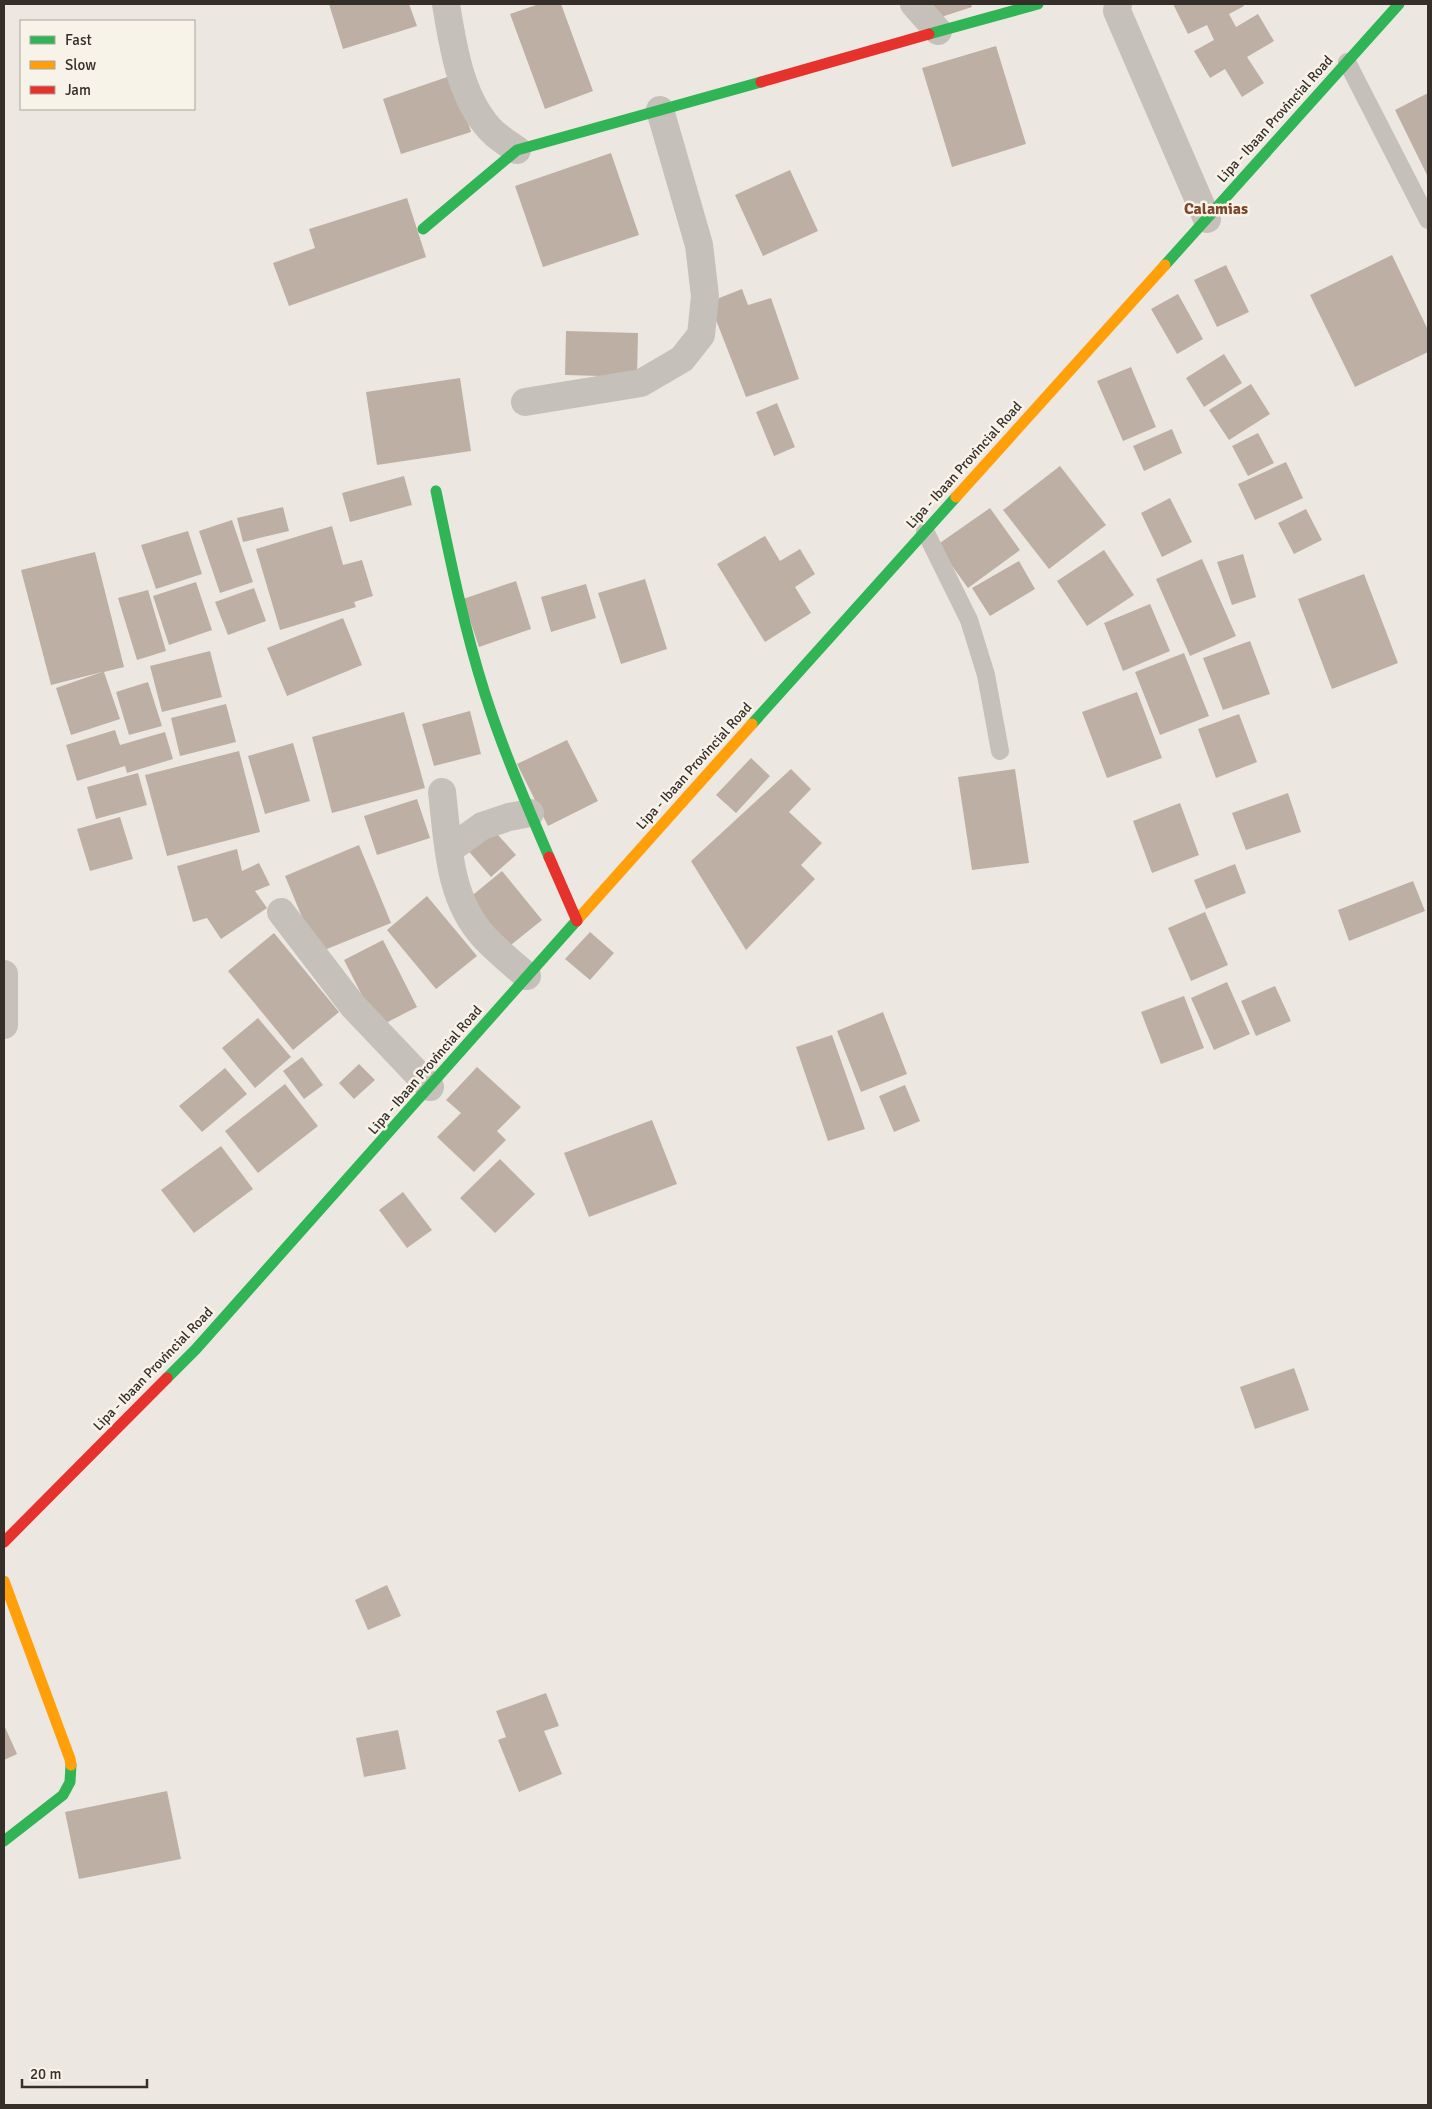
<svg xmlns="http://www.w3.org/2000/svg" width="1432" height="2109" font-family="Signika,sans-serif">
  <rect width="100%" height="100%" fill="#ece8e1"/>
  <path fill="#beafa4" d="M329 4H409L417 26 343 49Z
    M539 4H561L593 91 545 109 510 14Z
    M933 4H971L972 7 938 18Z
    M1173 4H1243L1244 6 1229 14 1236 27 1258 14 1274 41 1247 57 1264 83 1242 97 1225 69 1210 78 1194 51 1214 40 1207 25 1188 34Z
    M996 46 1026 144 952 167 922 68Z
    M453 75 471 132 401 154 383 99Z
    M1428 93V177L1395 110Z
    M611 153 639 235 543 267 515 186Z
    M790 170 818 231 763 256 735 195Z
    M407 198 426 257 289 306 273 263 315 248 309 229Z
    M1392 255 1428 330V352L1355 387 1310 295Z
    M1226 265 1249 312 1217 327 1194 280Z
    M742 289 748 305 771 298 799 379 746 397 709 302Z
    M1178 294 1203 339 1177 354 1151 309Z
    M566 331 638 333 637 377 565 375Z
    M1224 354 1242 383 1204 407 1186 378Z
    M1131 367 1156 427 1123 441 1097 381Z
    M460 378 471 451 377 465 366 392Z
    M1251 384 1270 414 1229 440 1209 410Z
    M777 403 795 447 774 456 756 412Z
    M1172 429 1182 453 1144 471 1133 446Z
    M1258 433 1274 463 1248 476 1232 446Z
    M1286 462 1303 498 1255 520 1238 484Z
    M1060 466 1106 525 1049 569 1003 510Z
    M404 476 412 505 350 522 342 493Z
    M1170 498 1192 542 1162 557 1141 513Z
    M283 507 289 531 243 542 237 518Z
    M990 508 1020 550 968 588 937 545Z
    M1306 509 1322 540 1294 554 1278 523Z
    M232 520 253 582 220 593 199 531Z
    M332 526 343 565 362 560 373 596 354 602 356 607 280 630 256 549Z
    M188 531 202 574 156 589 141 545Z
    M765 536 780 561 800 549 815 574 795 587 811 613 765 642 717 564Z
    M1104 550 1134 595 1087 626 1057 581Z
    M95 552 124 667 104 672 120 719 71 735 56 688 102 672 51 685 21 570Z
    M1243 554 1256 597 1232 605 1217 562Z
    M1202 559 1236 636 1190 656 1156 579Z
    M1019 561 1035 589 990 616 972 588Z
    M1364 574 1398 663 1332 689 1298 599Z
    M645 579 667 649 621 664 598 593Z
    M516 581 531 629 479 647 463 599Z
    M196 582 212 630 169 645 153 596Z
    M586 584 596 618 551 632 541 597Z
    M254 588 266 621 228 635 215 602Z
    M148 590 166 651 137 660 118 598Z
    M1150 604 1170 651 1123 671 1104 623Z
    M343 618 362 665 287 696 267 648Z
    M1250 641 1270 694 1223 710 1203 658Z
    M210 651 222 697 162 712 150 666Z
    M1184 653 1209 716 1160 735 1135 672Z
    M148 682 162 726 129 735 116 692Z
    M1137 692 1162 758 1107 778 1082 712Z
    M226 704 236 742 180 756 171 718Z
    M470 711 481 754 434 766 422 724Z
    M404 712 425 788 332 813 312 737Z
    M1239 714 1257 762 1216 778 1198 729Z
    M115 730 120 745 165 732 173 759 127 773 125 766 77 781 66 745Z
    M567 740 598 801 548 826 517 764Z
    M293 743 310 801 265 814 248 756Z
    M239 751 260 832 167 856 145 775Z
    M751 758 770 776 736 813 716 795Z
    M791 769 811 789 789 812 822 843 801 865 815 879 746 950 691 861Z
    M1015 769 1029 863 972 870 958 777Z
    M138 773 147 805 96 819 87 787Z
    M1288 793 1301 832 1246 850 1232 813Z
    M417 799 430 838 377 855 364 816Z
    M1180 803 1199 855 1152 873 1133 821Z
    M120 817 133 859 90 871 77 829Z
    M489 825 516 855 491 877 465 847Z
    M359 845 391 923 317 953 285 876Z
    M237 849 242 871 259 863 270 885 255 891 267 908 221 939 207 918 193 922 177 866Z
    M1235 864 1246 893 1206 909 1194 880Z
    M502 871 542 920 507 948 468 899Z
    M1413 881 1425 911 1349 941 1338 910Z
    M427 896 477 956 436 989 387 930Z
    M1205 912 1228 965 1191 981 1168 928Z
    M590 932 614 953 590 980 565 959Z
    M274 933 339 1012 293 1050 228 971Z
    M383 940 417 1007 378 1027 344 960Z
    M1227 982 1250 1034 1214 1050 1191 998Z
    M1275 986 1291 1021 1256 1036 1241 1001Z
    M1184 996 1204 1048 1161 1064 1141 1012Z
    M883 1012 907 1074 861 1092 837 1031Z
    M258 1018 291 1057 255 1088 222 1048Z
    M832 1035 865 1129 828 1141 796 1047Z
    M302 1057 323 1085 304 1099 283 1071Z
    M359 1064 375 1080 354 1099 339 1083Z
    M477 1067 521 1107 497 1131 506 1140 474 1172 437 1137 461 1113 446 1100Z
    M225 1068 247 1094 202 1132 179 1106Z
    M285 1084 318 1126 258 1173 225 1131Z
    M905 1085 920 1121 894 1132 879 1096Z
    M652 1120 677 1184 589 1217 564 1153Z
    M221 1146 253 1189 194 1233 161 1190Z
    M500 1159 535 1194 495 1233 460 1198Z
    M403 1192 432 1230 407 1248 379 1210Z
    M1294 1368 1309 1410 1255 1429 1240 1387Z
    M387 1585 401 1616 368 1630 355 1600Z
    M546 1693 559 1726 544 1731 562 1774 519 1792 498 1740 506 1737 496 1711Z
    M4 1725 17 1754 4 1760Z
    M398 1730 406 1769 364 1777 356 1738Z
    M167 1791 181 1859 79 1879 65 1812Z"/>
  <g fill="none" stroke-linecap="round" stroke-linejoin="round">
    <path stroke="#c5c0ba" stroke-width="18" d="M1347 62 1428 220
      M925 531 969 620 986 675 1000 751"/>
    <path stroke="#c5c0ba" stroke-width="28" d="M446 4C453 47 461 103 495 134 502 140 510 145 517 150
      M914 4 938 31
      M1118 4 1117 11 1207 219
      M525 402 641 383 682 359 701 335 705 296 699 245 660 110
      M442 792C448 842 448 898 484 937 497 951 513 964 527 976
      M449 850 482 826 509 817 530 813
      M281 912 353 1006 430 1087
      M4 974V1025"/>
    <path stroke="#30b455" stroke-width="11" d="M929 34 1038 4
      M423 229 517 150 761 82
      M1165 265 1399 4
      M436 491C450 559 464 628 485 694 503 750 526 803 549 857
      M752 724 956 497
      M167 1378 196 1349 578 919
      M4 1841 63 1795 70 1782 71 1765"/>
    <path stroke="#ff9f0a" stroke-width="11" d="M956 497 1165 265
      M578 919 752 724
      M4 1581 70 1759 71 1765"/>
    <path stroke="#e5322d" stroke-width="11" d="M761 82 929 34
      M549 857 577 921
      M4 1542 167 1378"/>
  </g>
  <g text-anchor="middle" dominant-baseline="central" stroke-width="5" stroke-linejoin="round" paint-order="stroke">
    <g font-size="14" fill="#352e29" stroke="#f8f3e9">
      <text transform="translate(1275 119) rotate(-48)">Lipa - Ibaan Provincial Road</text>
      <text transform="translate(964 465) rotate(-48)">Lipa - Ibaan Provincial Road</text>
      <text transform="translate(694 766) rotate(-48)">Lipa - Ibaan Provincial Road</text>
      <text transform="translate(425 1070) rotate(-49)">Lipa - Ibaan Provincial Road</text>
      <text transform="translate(153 1369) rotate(-46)">Lipa - Ibaan Provincial Road</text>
    </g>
    <g font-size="16" font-weight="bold" fill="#7c462a" stroke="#f8f3e9">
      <text x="1216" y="209">Calamias</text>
    </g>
  </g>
  <rect width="1432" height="2109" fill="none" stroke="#352e29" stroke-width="10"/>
  <rect x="20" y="20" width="175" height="90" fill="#f8f3e9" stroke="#aaa49c"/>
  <rect x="30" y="36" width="25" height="8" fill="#30b455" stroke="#aaa49c"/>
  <text x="65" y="45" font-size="15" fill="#352e29">Fast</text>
  <rect x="30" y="61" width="25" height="8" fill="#ff9f0a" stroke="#aaa49c"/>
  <text x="65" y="70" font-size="15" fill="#352e29">Slow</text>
  <rect x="30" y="86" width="25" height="8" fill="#e5322d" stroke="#aaa49c"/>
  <text x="65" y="95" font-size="15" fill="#352e29">Jam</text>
  <path d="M22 2079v8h125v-8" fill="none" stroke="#352e29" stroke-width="2.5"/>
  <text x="30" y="2079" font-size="15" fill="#352e29" stroke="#f8f3e9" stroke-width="4" paint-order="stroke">20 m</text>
</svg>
